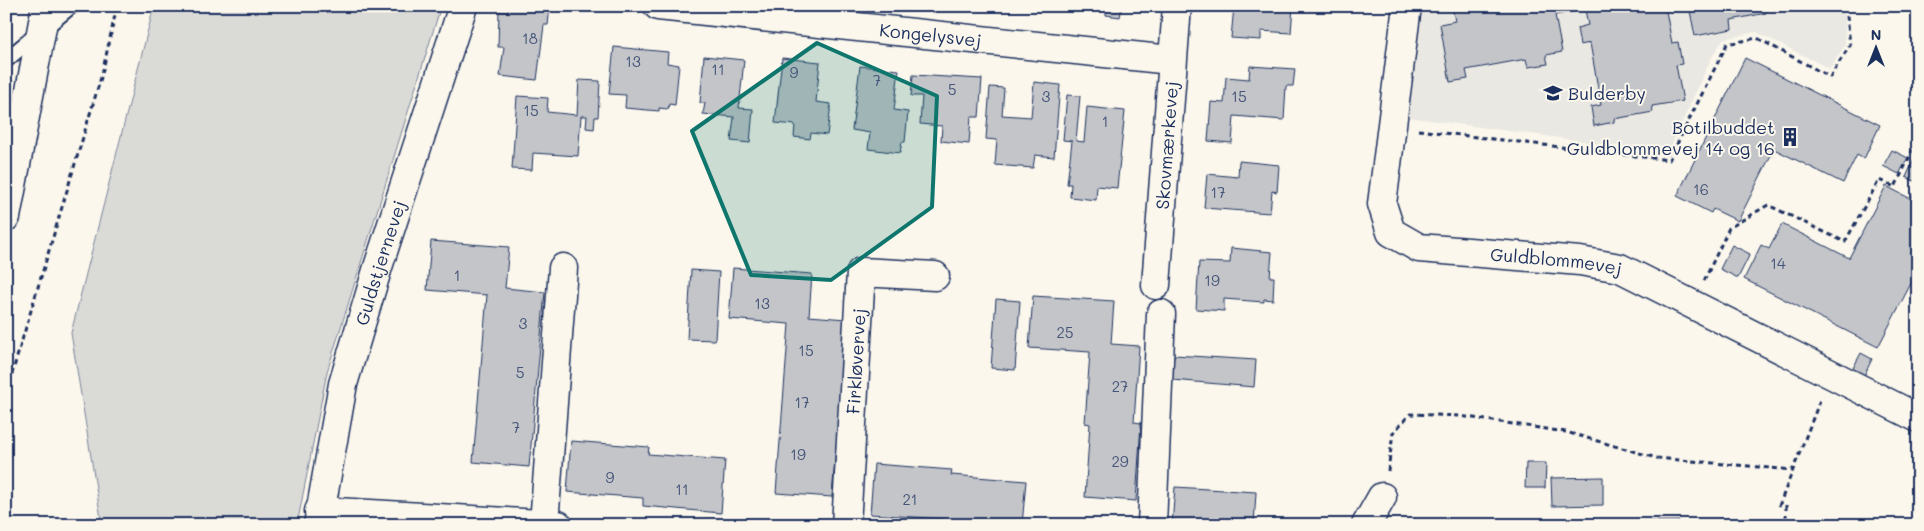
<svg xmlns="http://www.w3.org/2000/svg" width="1924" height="531" font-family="Mali,sans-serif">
  <rect width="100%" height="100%" fill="#fbf7ec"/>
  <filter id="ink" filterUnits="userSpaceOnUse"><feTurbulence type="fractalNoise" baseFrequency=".02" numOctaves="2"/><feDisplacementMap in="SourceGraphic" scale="10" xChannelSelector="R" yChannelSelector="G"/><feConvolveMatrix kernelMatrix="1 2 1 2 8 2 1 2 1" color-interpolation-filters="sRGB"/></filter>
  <g filter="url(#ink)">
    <path fill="#eae8e2" d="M1422 6H1845V45L1830 69 1756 32 1723 39 1711 59 1668 153 1408 117Z"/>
    <path fill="#dadad7" stroke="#7a849a" d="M154 6H441L327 372 297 525H102L71 333Z"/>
    <path fill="#c3c5c9" stroke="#1b2f5e" d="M509 6H550L548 25H544L537 80 500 76 504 47H498L499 11 508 12Z
      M1122 6 1120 17 1106 15V8L1099 7Z
      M1234 6H1293L1291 33 1261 31V40L1231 38Z
      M1452 6H1665L1672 43 1678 42 1682 64 1676 65 1683 101 1652 106 1653 112 1614 119V122L1594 126 1591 107 1601 105 1590 43 1580 45 1577 28 1588 25 1585 10 1555 15 1562 52 1546 55 1548 64 1528 67 1526 59 1466 70 1468 79 1450 82 1440 24 1455 21Z
      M1689 6H1765L1766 13 1731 20 1732 29 1695 36Z
      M614 47 668 52 667 63 679 65 675 105 669 104 668 109 659 108V111L625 108 626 95 609 94Z
      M704 56 744 60 739 108 753 109 750 143 731 141 734 117 703 114 705 103H700Z
      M782 58 820 62 816 102 831 104 827 135 811 133 810 139 794 137 795 125 775 123Z
      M1745 58 1880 125 1864 159 1857 155 1843 183 1774 149 1738 221 1713 209 1711 213 1677 196Z
      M860 66 899 70 894 110 908 112 905 142H902L900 153 868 149 870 133 852 130Z
      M1250 66 1295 69 1293 86H1286L1284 120 1234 116 1232 143 1208 141 1211 102 1224 103 1226 77 1249 79Z
      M913 75 982 79 979 117H971L969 144 941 141 942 126 920 124 922 96H911Z
      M579 80 600 81 598 117H595L594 129 586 128 587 116H581L578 156 533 153 532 170 512 169 517 96 548 98 547 112 577 115Z
      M1034 82 1060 85 1054 157 1035 155 1033 168 995 165 997 140 986 139 990 87 1004 88 1002 115 1031 117Z
      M1067 95 1080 96 1076 141 1084 142 1087 107 1125 111 1117 188 1097 186 1096 200 1070 197 1071 184H1067L1072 141 1063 140Z
      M1892 150 1908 158 1899 174 1883 166Z
      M1914 160 1918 162V183L1906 177Z
      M1239 161 1279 165 1277 192 1272 191 1270 213 1204 208 1207 174 1238 177Z
      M1886 186 1911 199 1914 193 1918 195V270L1878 347 1744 279 1761 245 1769 249 1782 224 1849 258Z
      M431 241 509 247 505 288 545 292 529 467 473 462 487 295 427 290Z
      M1732 245 1750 254 1738 278 1720 269Z
      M1231 248 1272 252 1270 277H1274L1273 300 1264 299V302L1224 299V311L1196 309 1199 262 1230 263Z
      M733 268 812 274 809 316 846 319 832 497 776 493 789 324 729 319Z
      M691 270 719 272 715 340 687 339Z
      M1033 296 1114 301 1111 344 1139 346 1134 422 1141 423 1136 501 1085 497 1090 424 1085 423 1090 352 1029 348Z
      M996 299 1020 301 1015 370 991 368Z
      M1861 353 1872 359 1863 378 1851 372Z
      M1174 355 1256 360 1254 387 1172 380Z
      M571 441 649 447 648 454 725 460 721 513 643 506V498L567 492Z
      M1526 463H1546L1545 488H1525Z
      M874 464 952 470 951 475 1026 481 1022 525H943L944 519 870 514Z
      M1603 477V505L1552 506 1551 478Z
      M1175 487 1256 492 1254 525H1172Z
      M1679 521V525H1554V522Z"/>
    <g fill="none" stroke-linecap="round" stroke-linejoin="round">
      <g stroke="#1b2f5e" stroke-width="18">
        <path id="service" d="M6 60 71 6"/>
      </g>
      <g stroke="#1b2f5e" stroke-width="31">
        <g id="minor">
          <path id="s1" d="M658 6 1171 60"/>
          <path id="s2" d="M1407 6 1382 204 1391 232 1419 248 1580 261 1620 268 1918 418"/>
          <path id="s3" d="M1156 285 1177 6"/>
          <path d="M319 511 558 525"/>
          <path d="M544 524 563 268"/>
          <path id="s4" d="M318 525 343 384 378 267 463 6"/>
          <path id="s5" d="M846 525 861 272 935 276"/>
          <path d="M1152 525 1161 314"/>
          <path d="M1366 525 1382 497"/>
        </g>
      </g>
      <g stroke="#1b2f5e" stroke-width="31">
        <path id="tertiary" d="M6 217 46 6"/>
      </g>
      <path stroke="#1b2f5e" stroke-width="3" stroke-dasharray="5 4" stroke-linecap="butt" d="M1418 130 1669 160 1727 44 1757 38 1830 77 1850 45 1846 6
        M1704 281 1729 228 1768 205 1845 242 1879 180 1895 187 1918 139
        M6 401 8 387 102 74 117 6
        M1388 471 1393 433 1410 414 1460 416 1566 432 1657 458 1793 470
        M1786 505V525
        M1779 506 1820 400"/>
      <use href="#service" stroke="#fbf7ec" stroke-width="14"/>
      <use href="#minor" stroke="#fbf7ec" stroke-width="28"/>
      <use href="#tertiary" stroke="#fbf7ec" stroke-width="28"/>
    </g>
  </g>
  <path fill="#0f766e" fill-opacity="0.2" stroke="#0f766e" stroke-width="4" stroke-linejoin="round" d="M817 43 937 96 932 207 831 280 751 275 692 131Z"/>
  <defs>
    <g id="school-bare" transform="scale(1.5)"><path d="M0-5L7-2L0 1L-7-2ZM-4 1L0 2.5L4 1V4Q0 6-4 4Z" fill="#1b2f5e" stroke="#fbf7ec" stroke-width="2.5" paint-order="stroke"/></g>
    <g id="building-bare" transform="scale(1.5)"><path d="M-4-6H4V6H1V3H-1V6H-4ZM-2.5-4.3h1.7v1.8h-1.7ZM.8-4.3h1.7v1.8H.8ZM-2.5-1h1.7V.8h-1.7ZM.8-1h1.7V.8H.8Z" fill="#1b2f5e" stroke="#fbf7ec" stroke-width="2.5" paint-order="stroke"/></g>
  </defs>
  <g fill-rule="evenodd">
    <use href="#school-bare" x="1553" y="93"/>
    <use href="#building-bare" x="1790" y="137"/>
  </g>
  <g text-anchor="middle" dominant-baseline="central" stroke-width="4" stroke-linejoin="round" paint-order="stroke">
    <g font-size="15" fill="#455479">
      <text x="530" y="38">18</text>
      <text x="633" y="61">13</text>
      <text x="718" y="69">11</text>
      <text x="794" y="72">9</text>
      <text x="877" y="80">7</text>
      <text x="952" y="89">5</text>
      <text x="1046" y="96">3</text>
      <text x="1239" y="96">15</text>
      <text x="531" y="110">15</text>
      <text x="1105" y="121">1</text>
      <text x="1701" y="189">16</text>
      <text x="1218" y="192">17</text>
      <text x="1778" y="263">14</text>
      <text x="457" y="275">1</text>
      <text x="1212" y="280">19</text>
      <text x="762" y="303">13</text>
      <text x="523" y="323">3</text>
      <text x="1065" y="332">25</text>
      <text x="806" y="350">15</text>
      <text x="520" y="372">5</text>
      <text x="1120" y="386">27</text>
      <text x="802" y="402">17</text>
      <text x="516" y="427">7</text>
      <text x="798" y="454">19</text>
      <text x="1120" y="461">29</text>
      <text x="610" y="477">9</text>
      <text x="682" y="489">11</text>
      <text x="910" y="499">21</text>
    </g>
    <g font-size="18" fill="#1b2f5e" stroke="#fbf7ec">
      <text stroke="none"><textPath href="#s1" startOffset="274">Kongelysvej</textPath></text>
      <text stroke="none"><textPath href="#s3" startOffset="140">Skovmærkevej</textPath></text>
      <text stroke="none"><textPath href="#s4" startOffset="270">Guldstjernevej</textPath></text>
      <text stroke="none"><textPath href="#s2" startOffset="399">Guldblommevej</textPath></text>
      <text stroke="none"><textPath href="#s5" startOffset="164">Firkløvervej</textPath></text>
    </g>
    <g font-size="18" fill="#1b2f5e" stroke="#fbf7ec" text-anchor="start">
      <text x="1568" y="93">Bulderby</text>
      <text x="1775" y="127" text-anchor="end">Botilbuddet<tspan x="1775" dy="21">Guldblommevej 14 og 16</tspan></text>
    </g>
  </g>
  <rect width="1924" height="531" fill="none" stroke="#fbf7ec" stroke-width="25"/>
  <rect x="12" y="12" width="1899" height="506" fill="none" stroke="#1b2f5e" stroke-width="2" filter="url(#ink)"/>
  <g transform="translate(1876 48)" stroke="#fbf7ec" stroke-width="4" paint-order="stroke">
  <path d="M0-4L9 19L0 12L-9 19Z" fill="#1b2f5e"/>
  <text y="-8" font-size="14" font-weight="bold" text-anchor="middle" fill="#1b2f5e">N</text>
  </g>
</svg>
